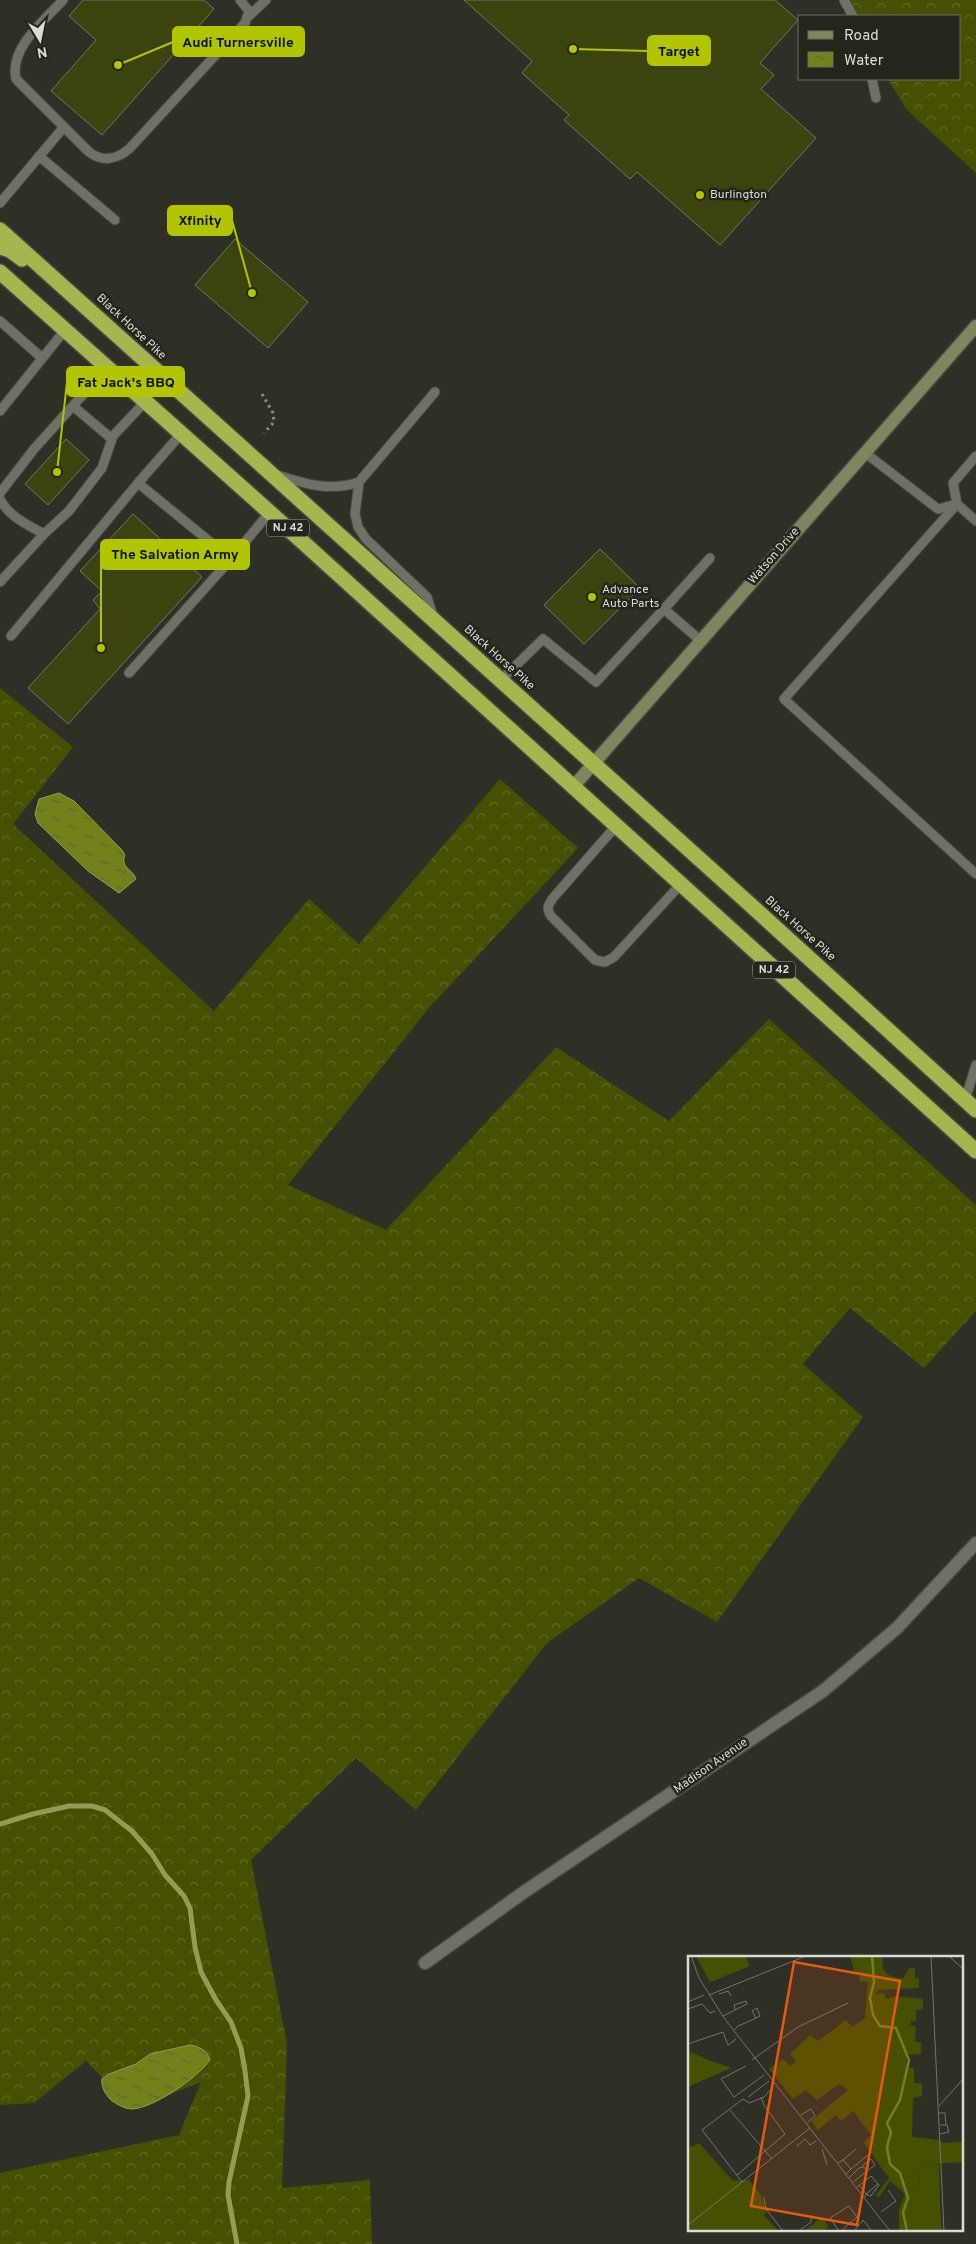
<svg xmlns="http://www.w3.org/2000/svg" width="976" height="2244" font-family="Overpass,sans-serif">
  <defs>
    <pattern id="forest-crowns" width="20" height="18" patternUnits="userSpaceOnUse" patternTransform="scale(1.25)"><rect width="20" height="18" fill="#475000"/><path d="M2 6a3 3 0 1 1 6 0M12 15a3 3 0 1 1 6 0" fill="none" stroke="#616924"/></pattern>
    <pattern id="water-ripples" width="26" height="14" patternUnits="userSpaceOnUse" patternTransform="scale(1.25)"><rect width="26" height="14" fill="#74811a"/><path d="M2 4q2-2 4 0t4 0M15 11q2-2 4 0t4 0" fill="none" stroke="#606829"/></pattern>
  </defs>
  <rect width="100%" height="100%" fill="#2e3026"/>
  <path fill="url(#forest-crowns)" d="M843 0H976V173L906 109 888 79H960V16H853Z
    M0 688 73 747 13 824 214 1011 309 899 359 944 500 779 578 848 428 1009 288 1185 386 1230 556 1047 669 1121 769 1019 976 1205V1311L924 1368 850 1308 803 1364 863 1417 717 1622 639 1578 547 1643 416 1810 356 1758 251 1860 287 2044 282 2188 370 2180 372 2244H0V2173L179 2135 201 2082 133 2109 86 2061 34 2103 0 2105Z"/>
  <path fill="url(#water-ripples)" stroke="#939c52" d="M59 793 74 801 122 850 125 855C120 868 133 869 136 879L119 893 88 871 38 823 35 814 39 799Z
    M190 2045C199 2046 208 2051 210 2060 197 2078 154 2108 132 2109 125 2109 116 2104 111 2100 105 2094 101 2087 102 2079L109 2074 136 2064 150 2054Z"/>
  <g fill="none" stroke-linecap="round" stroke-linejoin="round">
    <path stroke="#939c52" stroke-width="5" d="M0 1824 33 1814 69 1806H92L105 1810 132 1831 152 1854 165 1875 184 1896 190 1908 195 1947 201 1972 216 2000 231 2022 241 2048 245 2071 248 2096 229 2182 228 2195 237 2244"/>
  </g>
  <path fill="#3c430e" stroke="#727569" d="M83 0H204L214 9 102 135 51 91 96 40 69 16Z
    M464 0H775L798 20 760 63 774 75 761 89 816 138 720 245 637 172 630 179 564 120 569 115 522 73 532 61Z
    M235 239 308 302 268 348 195 285Z
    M66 439 89 460 48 505 25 484Z
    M133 514 202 577 68 724 28 688 100 609 93 600 102 591 80 571Z
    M600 549 640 588 584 644 544 605Z"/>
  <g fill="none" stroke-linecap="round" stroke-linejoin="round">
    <g stroke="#494b42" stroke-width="11">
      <path id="lane" d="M63 0C44 21 9 48 16 79L89 152C102 162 117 160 130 148L245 23 249 11 240 0
        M844 0 853 16
        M249 16 266 0
        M872 79 876 98
        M39 156 115 220
        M0 203 63 128
        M0 321 42 358
        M74 407 112 439
        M0 411 65 330
        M181 434 138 483 231 559 269 513
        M864 452 938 509 957 504 976 521
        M976 456 953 483 957 504 784 699 976 874
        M277 475C306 484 330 492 359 482
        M0 493 34 449 107 368
        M0 499C8 516 28 525 44 534L69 511 102 468 113 436 145 402
        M0 582 44 534
        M433 616 427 597 366 539 358 527 355 514 359 482 435 392
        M11 636 138 483
        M701 641 664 609 710 558
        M129 673 231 559
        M501 680 543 639 596 682 664 609
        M616 826 553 898C548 905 546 909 551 916L595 960 605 962 614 957 680 885
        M965 1100 976 1065"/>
    </g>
    <g stroke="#494b42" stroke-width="15">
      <path id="street" d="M425 1963 524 1892 823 1691 897 1628 976 1543"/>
    </g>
    <g stroke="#494b42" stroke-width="15">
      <path id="secondary" d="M573 787 976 326"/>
    </g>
    <g stroke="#494b42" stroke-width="18">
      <path id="highway" d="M0 230 744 899 976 1110
        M0 247 10 250 22 259
        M0 272 285 526 976 1151"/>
    </g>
    <path stroke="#8a8b84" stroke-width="3" stroke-dasharray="2.5 4" stroke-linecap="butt" d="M262 394 273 413 274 422 264 433"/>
    <use href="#lane" stroke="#6e7165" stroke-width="9"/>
    <use href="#street" stroke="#6e7165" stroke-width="12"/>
    <use href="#secondary" stroke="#7f865e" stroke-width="12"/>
    <use href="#highway" stroke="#a6b64e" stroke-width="15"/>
  </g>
  <g fill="#b1c500" stroke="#24261c" stroke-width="2">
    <circle cx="700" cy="195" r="5"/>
    <circle cx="592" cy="597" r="5"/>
  </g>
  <g text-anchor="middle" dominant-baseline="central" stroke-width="5" stroke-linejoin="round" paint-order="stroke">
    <g fill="#24261c" stroke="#a3a59e" stroke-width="1">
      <rect x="267" y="519.5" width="42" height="17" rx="4"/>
      <rect x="753" y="961.5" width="42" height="17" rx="4"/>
    </g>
    <g font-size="11" font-weight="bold" fill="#dadbd5">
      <text x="288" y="528">NJ 42</text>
      <text x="774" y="970">NJ 42</text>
    </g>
    <g font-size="12" fill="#dadbd5" stroke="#24261c" text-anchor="start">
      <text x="710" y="195">Burlington</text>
      <text x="602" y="590">Advance<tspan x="602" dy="14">Auto Parts</tspan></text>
    </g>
    <g font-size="12" fill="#dadbd5" stroke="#24261c">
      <text transform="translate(131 327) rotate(43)">Black Horse Pike</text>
      <text transform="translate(774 556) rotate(-49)">Watson Drive</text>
      <text transform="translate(499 658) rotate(42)">Black Horse Pike</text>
      <text transform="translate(800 929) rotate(42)">Black Horse Pike</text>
      <text transform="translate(711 1766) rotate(-35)">Madison Avenue</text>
    </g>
  </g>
  <g transform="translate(688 1956)">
    <rect width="275" height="275" fill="#2e3026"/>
    <path d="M0 95 23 105 43 112 0 131ZM246 208 251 209 252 247 232 237 231 209Z" fill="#475000"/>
    <path d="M8 0H57L62 10 22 26ZM162 0H194L195 13 200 19 215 23 221 12H227V22H231V32L191 34 187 38 195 37 199 43 206 40 235 43V53L228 54V65H223V70H228L227 86H233V98L218 99 219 112H226V127L234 128V140L225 142 224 181 252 184 253 187 275 186V206L231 209 232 237 243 238 244 243 252 247 254 275H211V253L217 238 202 225 191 241 188 239 201 222 175 186 183 179 165 155 153 165 148 159 130 174 123 165 160 134 151 128 129 144 118 134 105 143 81 113 95 103 102 110 108 105 102 98 122 79 130 85 158 64 164 71 177 62 180 26 171 25 172 18 166 15ZM11 187 45 225 61 224 73 239 79 256 76 259 90 275H0V192ZM134 261 140 270 137 275H116Z" fill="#475000"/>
    <path fill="none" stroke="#74811a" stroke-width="2.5" d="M184 0 186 26 182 42 185 59 192 70 208 72 221 104 212 144 199 167 203 176 199 191 202 208 212 217 220 242 215 256 219 275"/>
    <path fill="none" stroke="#73746c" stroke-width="1" d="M3 0 11 22 36 62 202 275M243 0 256 275M261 0 275 13M31 38 40 35 43 40M21 39 118 0M0 46 16 39M0 53 14 48 22 57 27 55M35 60 59 48 58 45 46 49 47 54M46 74 50 70 64 64 72 60 69 52 64 55 68 62M0 88 35 76 40 89 48 83M64 104 110 71 160 47M58 110 33 123 46 141 76 119M60 141 81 125M251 150 275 123M41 153 84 203M251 157H257L258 169M113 159 123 153 127 160 119 167M252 169H259L261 176 252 178M109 190 117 183 122 189 128 185M134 193 139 209M155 204 168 193M150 207 155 204 163 213 158 218M174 210 183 203 187 209 179 215M163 213 180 199M49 219 97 178 76 149 73 141M161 222 171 212 176 211 179 215 165 226M54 226 14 174 55 143 61 147 76 141 85 131M171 229 178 238 190 228M168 232 183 220 191 229 183 240 178 238 177 241M76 241 78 253 95 275M193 256 208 245 200 234M0 269 122 172M111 275 123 266V261M151 275 142 262 161 250 169 261 153 275M166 275 175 264 184 275"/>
    <path fill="#e8590c" fill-opacity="0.15" stroke="#e8590c" stroke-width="2.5" d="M106 6 212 25 169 269 63 250Z"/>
    <rect width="275" height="275" fill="none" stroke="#dadbd5" stroke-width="2.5"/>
  </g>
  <path fill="none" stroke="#b1c500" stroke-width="2" d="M118 65L173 42M573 49L648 51M252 293L232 220M57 472L67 382M101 648L101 554"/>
  <g fill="#b1c500" stroke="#24261c" stroke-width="2">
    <circle cx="118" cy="65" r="5"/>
    <circle cx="573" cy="49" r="5"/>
    <circle cx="252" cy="293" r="5"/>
    <circle cx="57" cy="472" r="5"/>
    <circle cx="101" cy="648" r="5"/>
  </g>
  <g fill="#b1c500" stroke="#b1c500" stroke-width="2">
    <rect x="173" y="27" width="131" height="29" rx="5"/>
    <rect x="648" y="36" width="62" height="29" rx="5"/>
    <rect x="168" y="206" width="64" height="29" rx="5"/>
    <rect x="67" y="367" width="117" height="29" rx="5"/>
    <rect x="101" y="540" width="148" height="29" rx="5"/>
  </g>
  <g font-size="14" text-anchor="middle" font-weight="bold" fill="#111">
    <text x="238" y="47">Audi Turnersville</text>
    <text x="679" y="56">Target</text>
    <text x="200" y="225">Xfinity</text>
    <text x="126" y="387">Fat Jack's BBQ</text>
    <text x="175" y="559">The Salvation Army</text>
  </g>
  <rect x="798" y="15" width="162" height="65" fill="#24261c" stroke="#6d6e66"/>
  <rect x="808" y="31" width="25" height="8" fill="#7f865e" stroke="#6d6e66"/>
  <text x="844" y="40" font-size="15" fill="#dadbd5">Road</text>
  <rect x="808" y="52" width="25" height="15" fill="url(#water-ripples)" stroke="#6d6e66"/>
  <text x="844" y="65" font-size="15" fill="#dadbd5">Water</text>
  <g transform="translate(40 40) rotate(170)" stroke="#24261c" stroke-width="4" paint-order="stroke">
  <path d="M0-4L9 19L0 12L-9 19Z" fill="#dadbd5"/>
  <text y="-8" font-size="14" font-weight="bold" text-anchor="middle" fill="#dadbd5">N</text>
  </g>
</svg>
